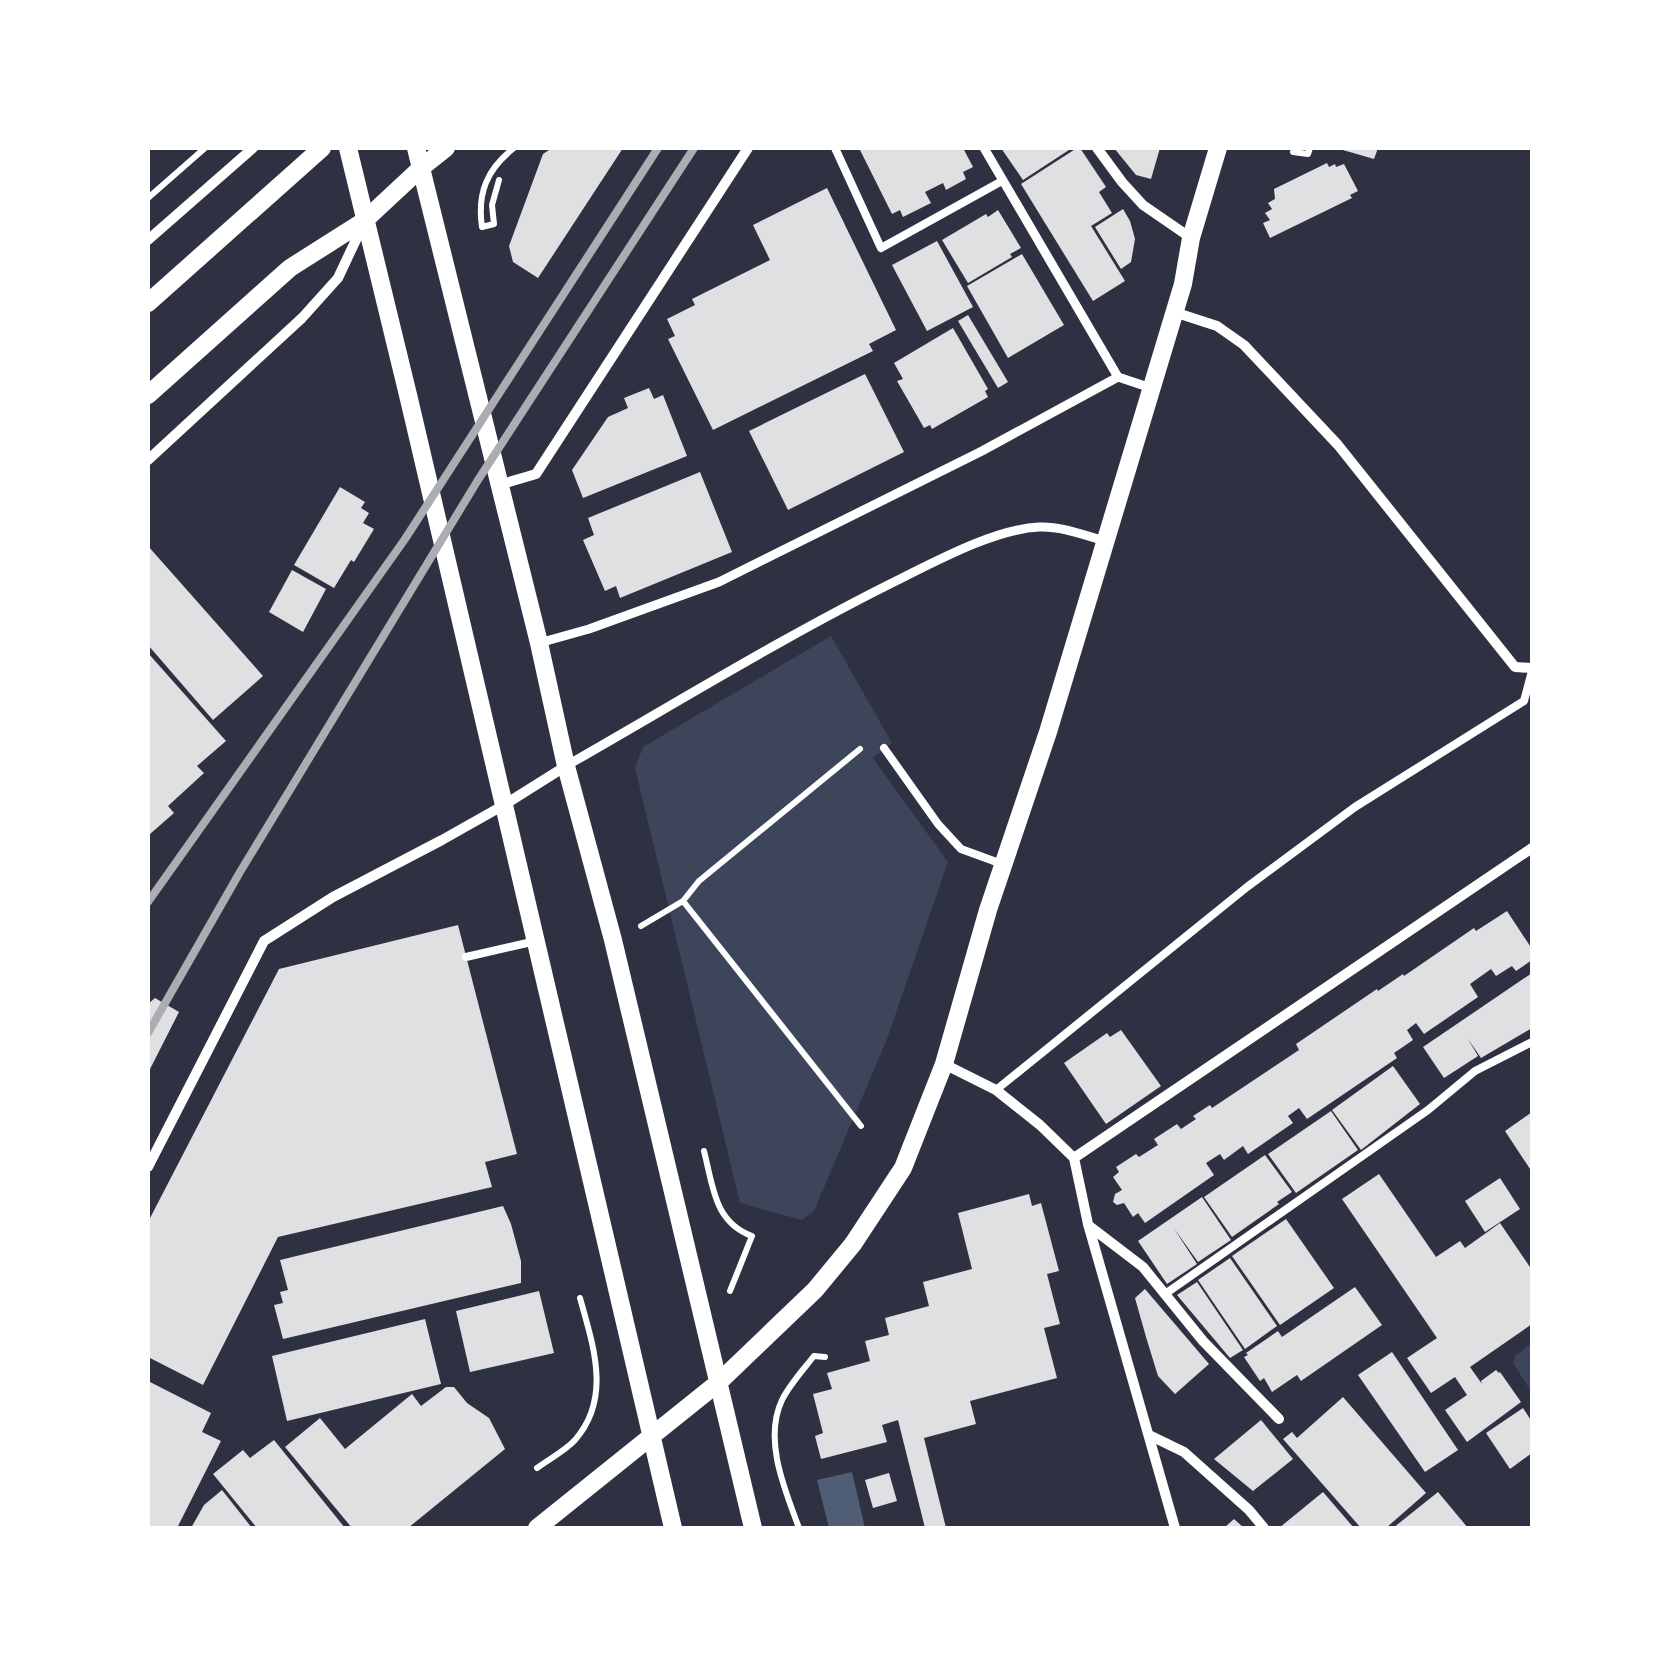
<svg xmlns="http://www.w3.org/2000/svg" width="1680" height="1676" font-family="'Public Sans',sans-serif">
  <rect width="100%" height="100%" fill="#2d3142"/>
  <path fill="#3c4559" d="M831 636 892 743 873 758 948 862 887 1039 814 1211 802 1220 740 1203 635 768 643 747Z
    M1532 1343V1393L1513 1363 1515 1356Z"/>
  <path fill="#4f5d75" d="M852 1472 865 1528H829L817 1480Z"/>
  <path fill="#e0e0e3" d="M552 148H623L538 278 513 262 509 246 543 154Z
    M859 148H963L973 167 963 172 966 179 946 190 943 183 925 192 931 203 903 217 900 210 892 214Z
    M1001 148H1072L1023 180Z
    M1077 148H1080L1106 187 1099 192 1112 213 1091 226 1125 281 1093 301 1021 184Z
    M1114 148H1160L1151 179 1136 175Z
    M1336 148H1378L1374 159Z
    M1327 163 1329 167 1335 164 1336 167 1344 164 1358 191 1350 195 1352 198 1270 238 1263 223 1270 220 1265 213 1272 209 1268 203 1275 199 1274 189Z
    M827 188 896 330 869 344 873 351 713 430 668 339 675 336 667 319 695 305 692 299 770 260 753 225Z
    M1123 209 1130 221 1135 239 1131 262 1121 269 1095 227Z
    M998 210 1021 248 1010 254 1012 257 968 283 942 240 986 214 988 217Z
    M937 241 973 307 927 331 892 265Z
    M1022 254 1064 325 1008 358 967 286Z
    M968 315 1008 382 998 388 958 321Z
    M953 328 988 389 985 391 988 397 932 429 930 425 924 428 897 381 903 379 894 363Z
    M865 374 904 452 788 510 749 431Z
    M649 388 654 399 663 395 687 456 583 498 572 470 608 417 628 408 624 398Z
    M700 472 732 552 620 598 616 586 605 591 583 540 594 535 588 518Z
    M340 487 365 502 361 508 369 513 363 523 374 529 354 562 351 560 334 588 294 565Z
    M148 546 263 676 213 720 148 645Z
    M292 570 326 589 303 632 269 612Z
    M148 653 226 741 197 766 204 773 168 806 174 813 150 834 148 831Z
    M1507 911 1532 949V960L1516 971 1512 966 1496 976 1491 969 1470 984 1478 997 1424 1034 1416 1023 1407 1030 1413 1040 1394 1053 1397 1058 1307 1119 1299 1108 1288 1116 1293 1123 1248 1154 1243 1146 1224 1160 1220 1154 1206 1163 1214 1175 1145 1223 1138 1213 1133 1217 1124 1203 1117 1205 1113 1202 1115 1194 1122 1190 1113 1177 1119 1172 1116 1167 1136 1154 1139 1157 1158 1145 1154 1139 1177 1124 1181 1129 1196 1119 1193 1116 1210 1105 1212 1108 1299 1050 1296 1044 1377 989 1378 991 1403 974 1404 976 1474 928 1476 931Z
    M458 925 517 1154 485 1162 492 1187 278 1237 203 1385 148 1357V1222L279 969Z
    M1532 973V1028L1481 1058 1468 1039 1478 1056 1444 1078 1423 1047Z
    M155 998 179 1012 148 1073V1004Z
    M1121 1030 1161 1086 1106 1124 1064 1063 1107 1033 1110 1037Z
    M1393 1066 1420 1104 1361 1150 1332 1110Z
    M1331 1111 1358 1150 1296 1193 1268 1154Z
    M1532 1112V1172L1505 1131Z
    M1265 1155 1292 1192 1277 1202 1279 1204 1232 1237 1204 1197Z
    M1379 1174 1436 1257 1460 1241 1465 1248 1500 1223 1532 1270V1324L1470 1367 1482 1384 1481 1381 1496 1370 1499 1373 1500 1372 1521 1402 1467 1442 1445 1410 1467 1395 1455 1377 1431 1393 1407 1358 1437 1338 1342 1199Z
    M1500 1178 1520 1209 1485 1232 1465 1201Z
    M1029 1194 1032 1206 1041 1203 1059 1271 1047 1274 1060 1324 1044 1328 1057 1378 970 1401 976 1424 924 1438 946 1528H925L898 1420 882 1425 887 1442 821 1459 815 1436 823 1433 813 1394 832 1389 827 1373 870 1361 865 1341 889 1335 885 1318 929 1306 923 1282 972 1269 958 1213Z
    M1202 1197 1231 1240 1198 1262 1173 1227 1197 1264 1167 1284 1138 1241Z
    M503 1206 511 1224 521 1261V1283L283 1339 274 1305 283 1303 280 1292 288 1290 280 1260Z
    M1286 1219 1334 1288 1280 1325 1232 1256Z
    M1230 1258 1277 1326 1245 1349 1198 1280Z
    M1197 1282 1243 1350 1230 1358 1177 1295Z
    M1355 1287 1382 1325 1301 1381 1297 1375 1272 1392 1264 1378 1260 1381 1244 1357 1248 1355 1246 1353 1278 1331 1282 1337Z
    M1145 1289 1209 1364 1175 1394 1158 1376 1146 1337 1135 1298Z
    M539 1291 554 1353 470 1372 456 1311Z
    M425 1319 441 1384 287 1421 272 1356Z
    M1392 1352 1458 1450 1425 1472 1358 1375Z
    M148 1381 211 1413 202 1432 221 1441 177 1528H148Z
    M446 1387H454L467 1403 489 1418 505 1449 408 1528H352L285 1447 320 1418 345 1449 412 1394 421 1406Z
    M1343 1397 1426 1493 1386 1528H1361L1283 1439 1292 1432 1297 1438Z
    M1523 1408 1532 1422V1453L1510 1469 1486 1433Z
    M1261 1420 1293 1459 1253 1491 1214 1459Z
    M274 1440 345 1528H257L213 1474 243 1450 250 1458Z
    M889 1473 897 1501 873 1508 865 1480Z
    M222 1490 252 1528H191L204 1505Z
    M1323 1492 1354 1528H1279Z
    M1438 1492 1468 1528H1393Z
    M1234 1519 1244 1528H1224Z"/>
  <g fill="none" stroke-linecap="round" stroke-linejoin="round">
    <path stroke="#fff" stroke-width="6" d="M1295 148 1293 152 1308 154 1310 148
      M499 180 492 205 494 224 482 227C477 193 487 169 514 148
      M148 198 205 148
      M683 901 861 1126
      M641 926 683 901 699 881 860 749
      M704 1151C713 1186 714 1222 752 1236L730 1291
      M537 1468C549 1459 565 1451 575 1440 612 1398 593 1345 580 1298
      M799 1528C785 1490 763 1440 782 1400 790 1384 803 1370 814 1356L825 1357"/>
    <path stroke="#fff" stroke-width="8" d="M835 148 881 248 1002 181
      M884 748 938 824 961 849 1002 864
      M466 957 536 941
      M996 1090 1247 887 1355 807 1524 701 1532 671
      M1165 1294 1428 1110 1475 1071 1532 1042"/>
    <path stroke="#fff" stroke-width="9" d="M984 148 1118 377
      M539 643 589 629 719 582 982 451 1118 377 1151 388
      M566 766C678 702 788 634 904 577 942 558 997 529 1039 527 1061 526 1084 535 1105 541"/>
    <path stroke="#fff" stroke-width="10" d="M1097 148 1122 182 1143 205 1191 238
      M148 240 253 148
      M1174 312 1217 326 1244 345 1338 445 1515 667 1532 668
      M148 460 302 318 338 278 362 227
      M499 485 536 474 748 148
      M944 1064 996 1090 1040 1125 1074 1158 1088 1224 1175 1528
      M1074 1158 1532 848
      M148 1167 264 941 333 897 442 840 504 805 566 766
      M1088 1225 1143 1267 1203 1341 1279 1419
      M1149 1435 1184 1452 1249 1510 1264 1528"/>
    <path stroke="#fff" stroke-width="18" d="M348 148 409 399 673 1528
      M416 148 539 643 566 766 613 940 753 1528
      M148 303 322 148
      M148 395 290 268 364 221 422 167 446 148
      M537 1528 719 1382 815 1290 853 1244 903 1168 944 1064 988 910 1048 732 1183 284 1191 238 1218 148"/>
    <path stroke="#abadb3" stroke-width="8" d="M148 902 405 539 658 148
      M148 1033 240 872 478 480 694 148"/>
  </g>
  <rect width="1680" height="1676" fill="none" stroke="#ffffff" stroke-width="300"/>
</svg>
